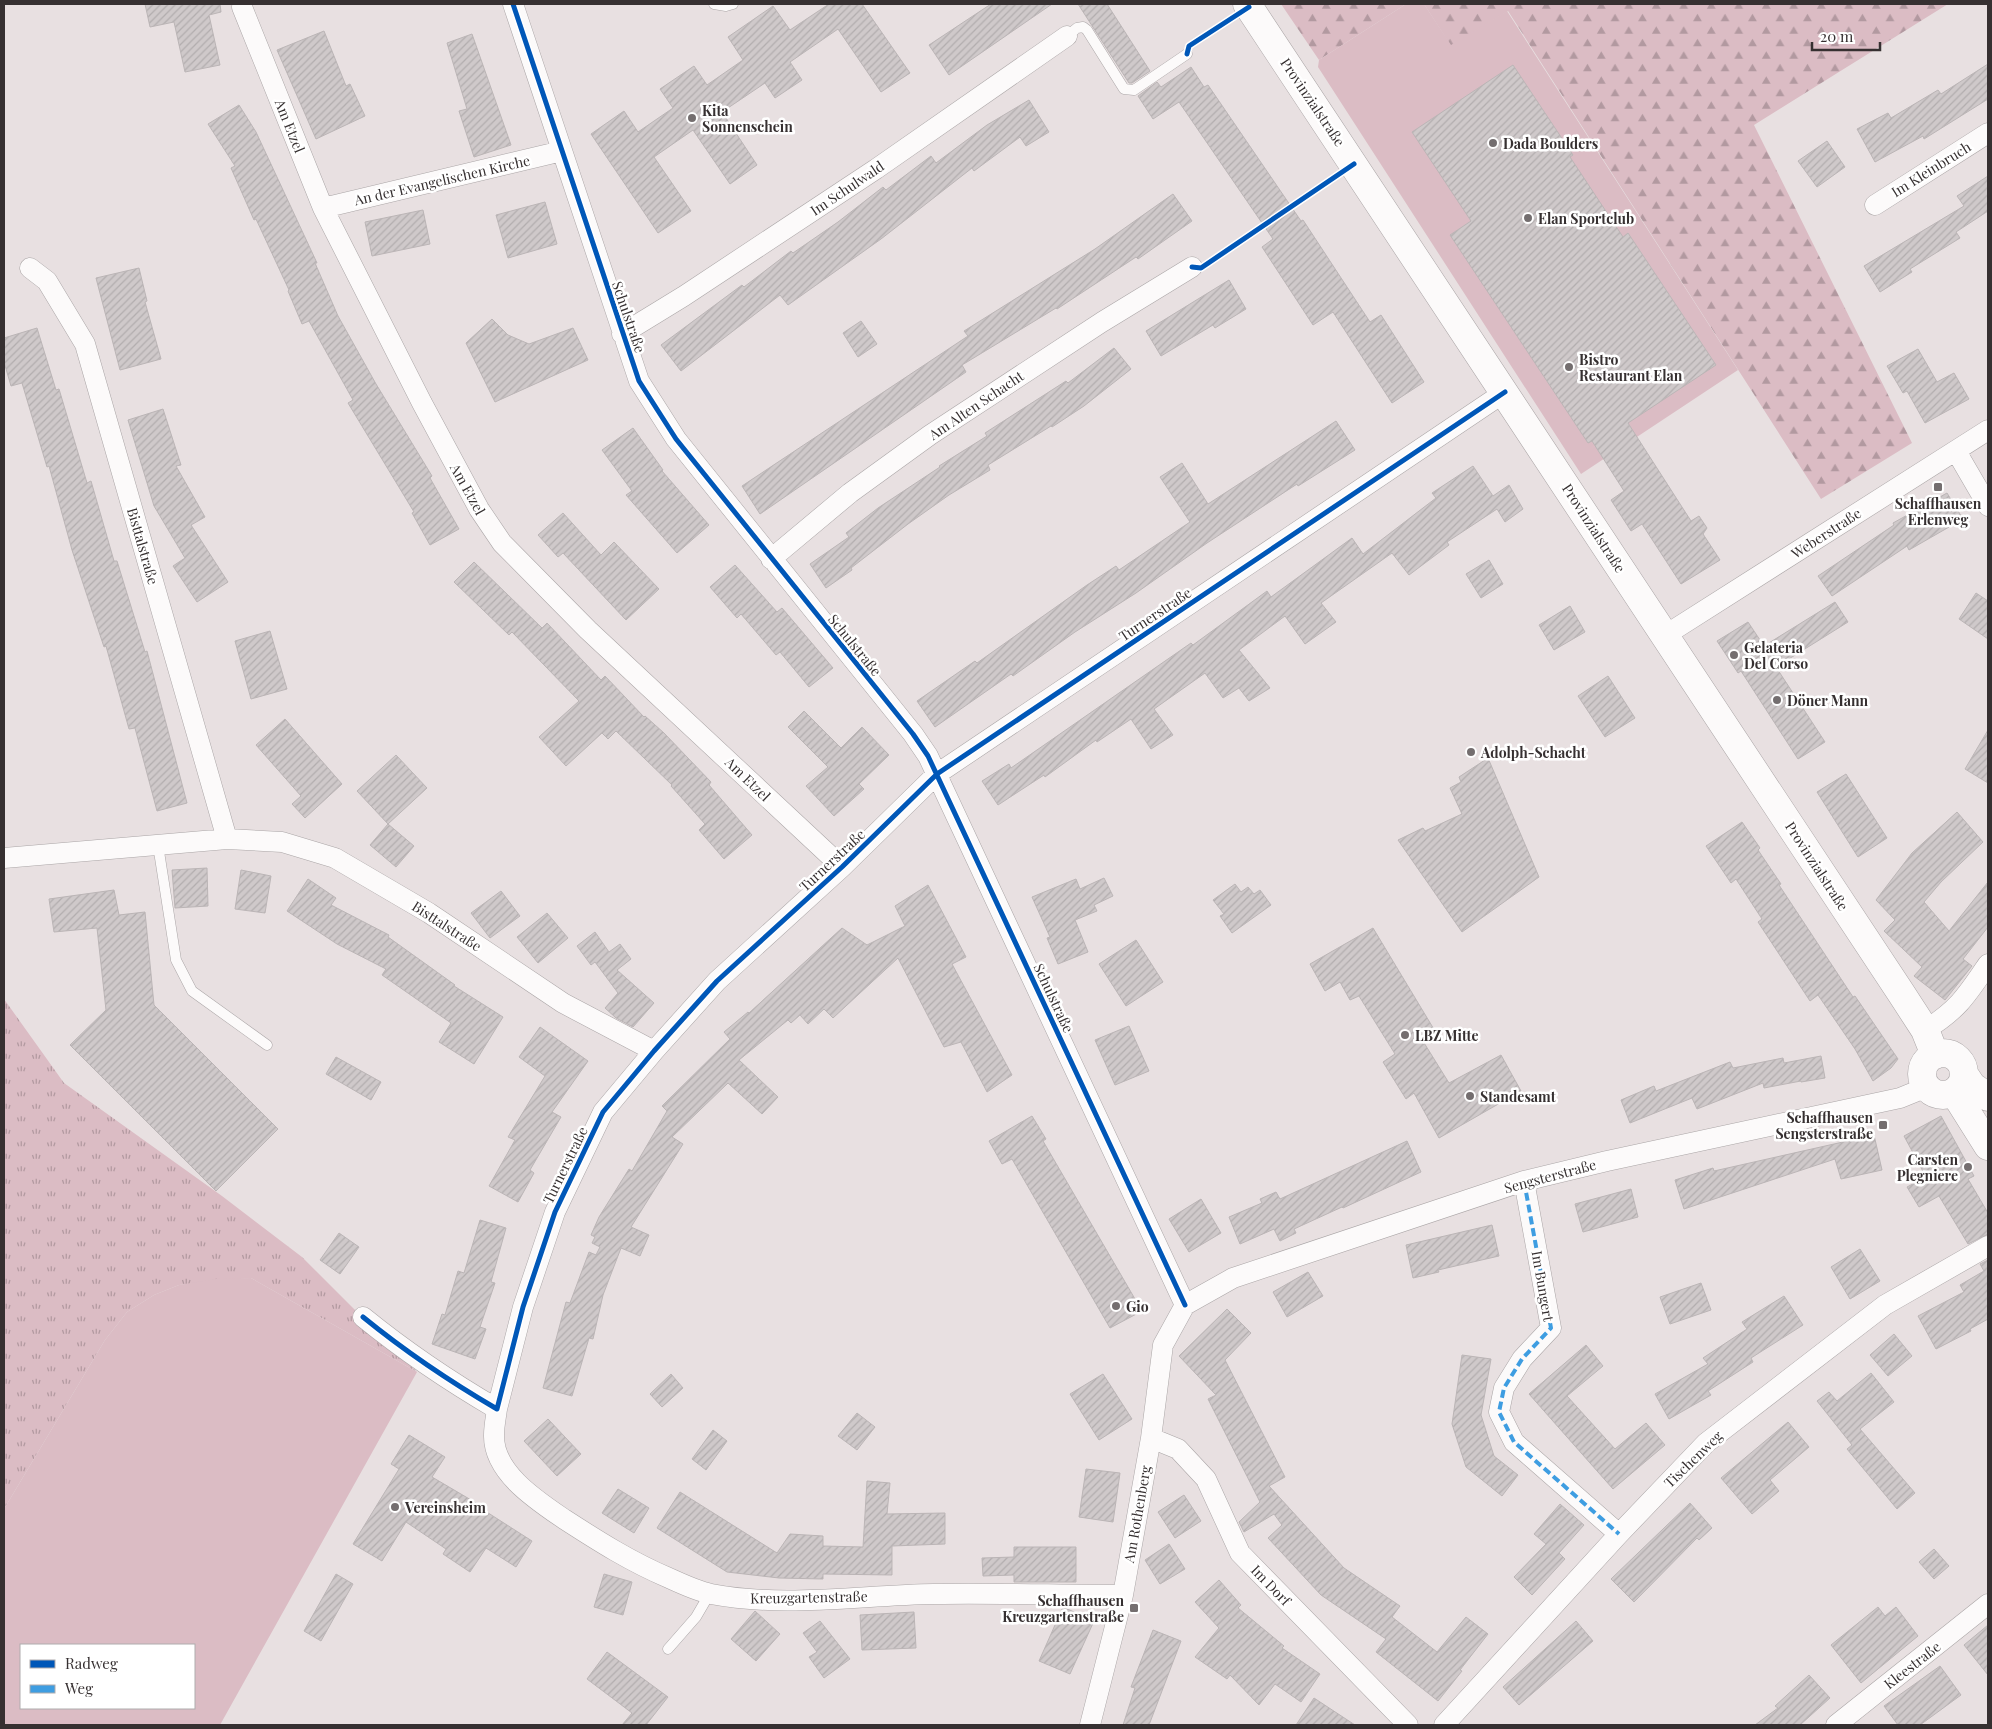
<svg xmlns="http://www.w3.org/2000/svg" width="1992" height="1729" font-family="'Playfair Display',serif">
  <defs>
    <pattern id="grass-tufts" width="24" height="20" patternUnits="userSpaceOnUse" patternTransform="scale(1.25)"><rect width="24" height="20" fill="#dbbcc4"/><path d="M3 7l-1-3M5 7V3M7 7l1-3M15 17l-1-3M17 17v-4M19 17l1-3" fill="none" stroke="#b299a0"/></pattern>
    <pattern id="forest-firs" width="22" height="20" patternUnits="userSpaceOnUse" patternTransform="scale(1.25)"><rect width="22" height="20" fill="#dbbcc4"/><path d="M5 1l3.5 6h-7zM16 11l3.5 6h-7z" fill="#b299a0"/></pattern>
    <pattern id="building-hatch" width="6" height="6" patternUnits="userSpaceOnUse" patternTransform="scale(1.25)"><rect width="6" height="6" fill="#cfc9ca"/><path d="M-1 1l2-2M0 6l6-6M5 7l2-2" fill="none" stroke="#b2adae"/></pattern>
  </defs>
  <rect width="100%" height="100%" fill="#e8e0e1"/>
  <path fill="url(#grass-tufts)" d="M4 999 64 1083 222 1196 302 1257 417 1372 251 1278 179 1285 154 1295 127 1312 105 1340 4 1509Z"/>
  <path fill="url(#forest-firs)" d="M1281 4H1406L1319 60Z
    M1424 4H1948L1754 125 1912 443 1821 499 1508 11 1451 46Z"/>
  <path fill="#dbbcc4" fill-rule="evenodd" d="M1406 4H1424L1451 45 1507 11 1738 370 1581 474 1318 67 1319 60Z
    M251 1278 417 1372 220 1725H4V1509L105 1340 127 1312 154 1295 179 1285 216 1279ZM21 1645H194V1708H21Z"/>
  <path fill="url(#building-hatch)" stroke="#bbb5b6" d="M145 4H220L221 12 209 15 220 65 185 72 174 22 150 27Z
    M829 4H862L910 73 881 92 838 29 790 62 802 80 775 98 765 83 722 112 757 165 730 184 693 130 654 157 691 211 658 233 591 134 624 111 638 132 673 108 660 89 694 66 707 85 743 60 728 37 773 6 790 30Z
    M991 4H1052L949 75 929 45Z
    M1078 4H1107L1150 71 1132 83H1129Z
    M324 31 346 86 350 84 365 116 316 139 277 50Z
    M472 34 511 145 474 157 459 111 467 109 447 43Z
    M1988 64V99L1924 139 1923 136 1875 162 1857 129 1888 113 1891 118 1938 90 1941 94Z
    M1513 65 1573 155 1570 157 1623 237 1628 233 1716 365 1628 423 1691 521 1699 516 1707 528 1703 534 1720 560 1681 584 1642 524 1631 531 1611 500 1624 491 1592 441 1588 443 1450 235 1471 221 1412 132Z
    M1191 67 1204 87 1208 85 1301 221 1303 220 1370 322 1381 315 1424 382 1392 403 1333 312 1313 325 1262 247 1273 239 1179 102 1153 119 1138 96 1157 82 1161 87Z
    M1029 100 1049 132 1026 146 1020 137 974 171 972 168 881 239 788 305 780 295 681 371 661 345 742 285 744 287 791 251 793 253 838 222 883 187 886 190 931 156 936 163 987 125Z
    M239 105 256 132 317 263H315L338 316 376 384 432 476 430 478 459 529 430 545 412 513 414 512 348 403 353 400 309 321 302 324 288 291 289 290 256 219 254 220 231 168 235 166 208 124Z
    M1827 141 1845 167 1817 187 1798 161Z
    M1988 176V211L1956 232 1960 238 1910 269 1912 272 1880 292 1864 266 1964 206 1957 196Z
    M1173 194 1192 221 1138 259 1136 257 1057 309 1056 308 962 365 966 372 760 514 742 486 968 336 964 331 1095 249Z
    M545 202 557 244 508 258 496 215Z
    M423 210 430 244 372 256 365 222Z
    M139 268 147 301 145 302 161 359 120 370 96 278Z
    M1229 280 1246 309 1215 328 1213 325 1161 356 1146 331Z
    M492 319 508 335 529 344 573 328 588 360 495 402 466 343Z
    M861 321 877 344 858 357 843 333Z
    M37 328 56 390 59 389 87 483 91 481 114 561H117L145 652 147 651 187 803 157 811 135 728 129 729 106 646 104 647 72 550 49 466 47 467 22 383 11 386 4 362V338Z
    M1114 348 1131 369 1084 406 1052 427 1051 426 988 465 990 470 949 495 908 524 851 568 852 570 826 588 810 564 849 537 846 533 878 508 940 467 939 466 987 436 985 433 1066 381 1068 383Z
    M1918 349 1937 382 1954 373 1969 399 1925 423 1907 391 1903 393 1887 366Z
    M163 409 181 465 176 466 205 517 191 525 228 582 197 602 173 566 185 558 154 506 128 420Z
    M1336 421 1355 450 1298 486 1297 484 1207 543 1136 593 1075 632 1013 676 1011 674 935 727 917 701 975 661 977 663 1087 585 1116 566 1119 570 1190 522 1160 477 1182 463 1208 504Z
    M633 428 663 470 662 471 709 525 677 553 626 495 632 491 602 450Z
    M1473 466 1493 496 1509 485 1523 509 1505 522 1497 509 1447 542 1449 545 1409 575 1392 553 1321 603 1336 622 1305 644 1285 616 1239 650 1270 688 1249 701 1239 688 1223 698 1205 673 1154 709 1173 735 1151 749 1131 719 1097 742 1096 740 1045 777 1044 775 998 805 982 781 1009 764 1011 768 1191 643 1193 645 1267 591 1271 597 1352 538 1363 554 1436 498 1432 493Z
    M1947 493 1963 519 1909 550 1907 546 1832 596 1818 576 1894 525 1893 523Z
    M563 513 601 555 614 542 659 589 626 620 563 553 558 557 538 535Z
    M1489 560 1503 584 1481 598 1466 574Z
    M474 562 542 628 547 623 601 680 605 676 644 717 645 716 664 733 711 782 709 785 752 835 724 859 699 830 705 824 671 786 672 785 616 731 608 739 602 733 566 766 539 737 579 701 512 632 509 635 454 582Z
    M735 565 777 612 782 608 833 668 809 687 780 652 776 655 741 614 737 618 710 587Z
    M1976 593 1988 601V639L1959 619Z
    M1835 602 1848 622 1776 667 1825 742 1798 759 1741 671 1738 673 1717 641 1748 622 1764 646Z
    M1570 606 1585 632 1554 650 1539 625Z
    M270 631 287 689 251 699 235 641Z
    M1608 676 1635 718 1605 737 1578 696Z
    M804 711 841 748 862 727 889 755 859 784 864 789 834 816 806 786 828 767 788 727Z
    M285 719 342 784 305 818 292 804 301 796 256 745Z
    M1988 730V783L1965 769Z
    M396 755 427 788 388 824 357 791Z
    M1488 758 1539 877 1462 932 1398 840 1423 828 1425 831 1462 814 1450 788 1461 782 1459 777Z
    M1846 774 1887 838 1858 857 1817 792Z
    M1957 812 1983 842 1941 882 1924 902 1949 931 1988 882V927L1963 959 1972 966 1945 1000 1914 976 1922 967 1884 931 1895 920 1876 900 1912 853Z
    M1742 822 1760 848 1758 850 1781 884 1779 885 1853 997 1855 996 1898 1059 1891 1068 1873 1081 1855 1049 1818 995 1810 1001 1758 922 1762 919 1736 879 1731 883 1706 846Z
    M388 824 414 846 396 867 370 845Z
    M207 868 208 906 175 908 172 870Z
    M241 870 271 876 265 913 235 909Z
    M1104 878 1113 896 1094 905 1097 911 1075 920 1088 952 1058 964 1047 938 1050 937 1032 897 1076 879 1080 889Z
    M308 879 336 898 331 905 389 935 388 937 455 985 454 986 503 1017 474 1064 439 1042 451 1023 382 975 386 969 337 944 287 911Z
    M1235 884 1241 892 1248 887 1254 894 1260 890 1271 905 1232 933 1220 916 1224 914 1213 900Z
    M928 885 966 957 952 964 1012 1075 987 1092 961 1042 944 1047 898 958 833 1018 824 1009 808 1024 800 1015 791 1023 788 1020 739 1060 778 1097 762 1114 728 1083 672 1137 683 1144 631 1227 649 1235 640 1256 621 1248 603 1295 593 1339 589 1338 572 1396 543 1388 566 1302 570 1303 589 1252 596 1255 600 1247 592 1243 595 1237 591 1235 599 1217 629 1169 632 1171 667 1111 662 1106 730 1039 724 1032 748 1012 749 1013 842 928 867 945 905 926 895 906Z
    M114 890 119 915 145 912 154 1005 278 1129 216 1191 70 1045 106 1010 97 928 54 932 49 899Z
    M501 891 520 916 490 938 471 913Z
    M547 913 568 938 538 963 517 937Z
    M1373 928 1435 1031 1421 1038 1449 1083 1501 1055 1521 1091 1439 1138 1414 1093 1406 1099 1383 1062 1395 1054 1359 996 1350 1000 1340 982 1325 991 1310 964Z
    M595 932 609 952 620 944 631 959 617 970 654 1003 633 1027 616 1018 605 1008 618 993 595 962 591 965 577 946Z
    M1136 940 1163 982 1126 1006 1099 964Z
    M1129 1026 1149 1071 1115 1085 1095 1040Z
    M540 1027 588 1061 552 1112 561 1117 530 1170 534 1173 518 1202 489 1186 515 1140 508 1137 545 1076 519 1057Z
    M1821 1056 1825 1078 1801 1082V1081L1764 1088 1763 1083 1697 1109 1692 1098 1630 1123 1621 1100 1654 1086 1656 1091 1730 1062 1733 1068 1783 1058 1784 1063Z
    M336 1057 381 1082 371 1100 326 1074Z
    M1032 1116 1046 1139 1043 1141 1142 1311 1110 1328 1012 1159 1002 1164 989 1141Z
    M1941 1116 1974 1176 1968 1179 1988 1213V1234L1968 1244 1939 1196 1919 1207 1907 1187 1926 1177 1904 1136Z
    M1874 1135 1882 1170 1841 1179 1835 1159 1684 1209 1675 1180 1713 1168 1714 1171Z
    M1407 1141 1421 1172 1343 1208 1342 1207 1294 1229 1296 1233 1280 1241 1274 1229 1240 1244 1229 1217 1262 1203 1260 1199 1276 1192 1280 1199Z
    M1631 1189 1638 1217 1583 1232 1575 1204Z
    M1201 1199 1221 1233 1189 1252 1169 1219Z
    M480 1220 506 1228 491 1282 495 1283 480 1327 486 1329 475 1359 432 1344 442 1314 445 1315 458 1271 464 1273Z
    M1492 1225 1499 1256 1438 1270 1439 1272 1413 1278 1406 1245Z
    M339 1233 359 1247 340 1274 320 1260Z
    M1860 1249 1880 1281 1850 1299 1831 1267Z
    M1988 1260V1319L1970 1329 1971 1331 1936 1349 1918 1316 1964 1292 1960 1285 1984 1271 1980 1264Z
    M1308 1272 1323 1296 1287 1317 1273 1292Z
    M1701 1283 1711 1310 1670 1324 1660 1297Z
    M1784 1296 1803 1325 1751 1358 1753 1362 1708 1391 1711 1395 1669 1419 1655 1394 1708 1364 1703 1358 1747 1329 1742 1322Z
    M1227 1309 1251 1333 1225 1360 1285 1477 1269 1486 1344 1568 1400 1606 1392 1617 1437 1652 1466 1617 1488 1634 1460 1670 1462 1671 1438 1701 1376 1652 1386 1639 1321 1595 1268 1538 1282 1525 1274 1514 1244 1532 1239 1522 1260 1502 1208 1399 1216 1395 1179 1356Z
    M1894 1334 1912 1356 1888 1376 1870 1355Z
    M1586 1345 1603 1366 1567 1396 1615 1449 1646 1423 1665 1445 1613 1489 1529 1394Z
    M1462 1355 1491 1359 1481 1415 1494 1456 1518 1475 1502 1496 1466 1467 1452 1424Z
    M1871 1373 1894 1402 1860 1429 1915 1493 1897 1509 1847 1449 1852 1445 1817 1401 1829 1392 1837 1401Z
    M671 1374 683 1388 662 1407 650 1394Z
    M1103 1374 1132 1419 1099 1440 1070 1394Z
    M857 1413 875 1427 857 1450 838 1436Z
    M548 1419 581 1454 557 1476 524 1441Z
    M1788 1422 1809 1447 1770 1480 1779 1491 1752 1514 1721 1478Z
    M713 1430 727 1441 706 1470 692 1459Z
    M409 1435 445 1457 432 1477 483 1507 482 1509 532 1541 516 1567 486 1548 470 1572 443 1554 446 1549 406 1522 382 1561 353 1544 399 1469 391 1464Z
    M1086 1469 1120 1473 1113 1522 1079 1517Z
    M867 1481 890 1483 887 1514 945 1513V1544L892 1546V1575L823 1574V1579L779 1578 727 1572 657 1528 680 1492 777 1553 790 1534 823 1536V1546L863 1547Z
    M618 1489 649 1508 634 1533 602 1513Z
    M1184 1495 1201 1521 1175 1538 1158 1512Z
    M1690 1503 1712 1528 1699 1540 1697 1538 1634 1602 1611 1579Z
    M1560 1504 1584 1525 1559 1553 1565 1559 1532 1595 1514 1577 1546 1544 1534 1534Z
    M1169 1544 1185 1569 1160 1584 1145 1560Z
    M1014 1547H1076V1582H1014V1575L983 1576 982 1558 1014 1557Z
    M1934 1549 1949 1566 1934 1579 1919 1562Z
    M336 1574 353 1584 321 1641 304 1631Z
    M604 1574 632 1582 623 1615 594 1607Z
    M1219 1580 1241 1605 1238 1608 1284 1646 1282 1648 1320 1674 1301 1702 1275 1684 1259 1705 1230 1675 1227 1679 1195 1657 1219 1628 1195 1602Z
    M1063 1607 1094 1621 1070 1674 1039 1661Z
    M1878 1607 1885 1616 1896 1607 1918 1636 1861 1683 1831 1645Z
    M755 1611 780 1634 756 1661 731 1639Z
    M914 1612 916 1648 862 1650 860 1615Z
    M820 1621 850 1659 824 1678 809 1657 817 1652 803 1633Z
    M1576 1621 1593 1641 1519 1705 1503 1687Z
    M1988 1625V1675L1964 1645Z
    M1153 1630 1181 1641 1149 1725H1123L1135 1688 1131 1687Z
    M607 1652 668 1697 646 1725H622L632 1713 587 1679Z
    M1940 1666 1961 1695 1920 1725H1898L1884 1706Z
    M1809 1675 1830 1698 1800 1725H1755L1778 1708 1775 1706Z
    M1314 1698 1355 1725H1296Z"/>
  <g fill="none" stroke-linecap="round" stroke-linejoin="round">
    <g stroke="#aaa5a6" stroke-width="11">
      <path id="lane" d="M714 4 726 6 733 4
        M1067 36 1077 28 1083 27 1087 30 1124 89 1134 90 1187 54
        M158 845 176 960 192 991 267 1045
        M668 1649 696 1617 710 1593"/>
    </g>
    <g stroke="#aaa5a6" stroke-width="21">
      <path id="street" d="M513 4 639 381 676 439 913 734 928 756 1185 1305
        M242 7 323 208 422 403 479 509 502 543 588 630 842 867
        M1875 205 1988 133
        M323 208 562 151
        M30 268 47 281 85 344 227 839 282 842 335 858 429 913 563 1003 654 1051
        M622 334 684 296 876 169 1067 36
        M1956 451 1988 506
        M771 559 850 493 930 435 1102 322 1192 267
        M1664 636 1988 430
        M4 858 227 839
        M1925 1030C1958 1010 1967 995 1988 964
        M1524 1181 1551 1328 1522 1359 1504 1388 1499 1412 1514 1442 1619 1534
        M1185 1305 1233 1278 1524 1181 1607 1161 1900 1098 1927 1087
        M363 1317C406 1352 449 1381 497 1409L523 1307 555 1212 603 1112 654 1051 717 981 842 867 937 774 1505 392
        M497 1409C496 1417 494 1426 494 1435 493 1472 536 1500 564 1519 598 1541 631 1562 669 1578 682 1584 697 1591 711 1594 784 1608 861 1595 934 1594 997 1593 1060 1595 1123 1595
        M1151 1438 1178 1449 1206 1479 1240 1553 1408 1725
        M1090 1725 1123 1595 1151 1438 1163 1345 1185 1305
        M1444 1725 1619 1534 1706 1443 1885 1305 1988 1246
        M1836 1725 1988 1604"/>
    </g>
    <g stroke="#aaa5a6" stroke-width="29">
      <path id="secondary" d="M1247 4 1901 993 1925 1030 1935 1055
        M1922 1074a21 21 0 1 1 42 0a21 21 0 1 1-42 0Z
        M1964 1074 1972 1086 1988 1097
        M1954 1092 1988 1146"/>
    </g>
    <use href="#lane" stroke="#fcfafa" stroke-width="10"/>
    <use href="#street" stroke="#fcfafa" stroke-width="20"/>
    <use href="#secondary" stroke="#fcfafa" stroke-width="28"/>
    <path stroke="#3e9de1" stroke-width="4" stroke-dasharray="8 4" stroke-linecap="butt" d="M1524 1181 1551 1328 1522 1359 1504 1388 1499 1412 1514 1442 1619 1534"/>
    <g stroke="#fff" stroke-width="8">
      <path id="cycleway" d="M513 4 639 381 676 439 913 734 928 756 1185 1305
        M1187 54 1189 46 1249 7
        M1192 267 1201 268 1354 164
        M363 1317C406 1352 449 1381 497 1409L523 1307 555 1212 603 1112 654 1051 717 981 842 867 937 774 1505 392"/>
    </g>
    <use href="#cycleway" stroke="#0057b8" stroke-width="5"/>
  </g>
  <g fill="#746e6f" stroke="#fff" stroke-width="2">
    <circle cx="692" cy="118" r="5"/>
    <circle cx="1493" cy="143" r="5"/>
    <circle cx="1528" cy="218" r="5"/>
    <circle cx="1569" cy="367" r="5"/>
    <rect x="1933" y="482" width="10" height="10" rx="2.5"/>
    <circle cx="1734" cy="655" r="5"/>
    <circle cx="1777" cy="700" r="5"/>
    <circle cx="1471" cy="752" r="5"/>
    <circle cx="1405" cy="1035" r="5"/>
    <circle cx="1470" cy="1096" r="5"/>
    <rect x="1878" y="1120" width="10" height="10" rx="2.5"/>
    <circle cx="1968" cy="1167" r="5"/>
    <circle cx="1116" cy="1306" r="5"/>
    <circle cx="395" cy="1507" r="5"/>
    <rect x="1129" y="1603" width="10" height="10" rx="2.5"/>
  </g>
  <g text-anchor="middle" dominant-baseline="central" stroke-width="5" stroke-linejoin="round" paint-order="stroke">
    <g font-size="14" fill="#363031" stroke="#fff">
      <text transform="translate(1313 102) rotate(56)">Provinzialstraße</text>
      <text transform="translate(290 126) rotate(68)">Am Etzel</text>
      <text transform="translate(1931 169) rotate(-32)">Im Kleinbruch</text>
      <text transform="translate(442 180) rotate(-13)">An der Evangelischen Kirche</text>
      <text transform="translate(847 188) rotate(-34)">Im Schulwald</text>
      <text transform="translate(629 317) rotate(71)">Schulstraße</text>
      <text transform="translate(976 405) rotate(-34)">Am Alten Schacht</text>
      <text transform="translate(468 489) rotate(61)">Am Etzel</text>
      <text transform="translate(1594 528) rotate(57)">Provinzialstraße</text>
      <text transform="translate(1826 533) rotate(-33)">Weberstraße</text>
      <text transform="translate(143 546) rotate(74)">Bisttalstraße</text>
      <text transform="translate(1155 614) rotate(-34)">Turnerstraße</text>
      <text transform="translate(855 645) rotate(51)">Schulstraße</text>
      <text transform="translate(748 779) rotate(44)">Am Etzel</text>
      <text transform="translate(832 860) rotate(-43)">Turnerstraße</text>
      <text transform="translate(1817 866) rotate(57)">Provinzialstraße</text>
      <text transform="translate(447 926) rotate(33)">Bisttalstraße</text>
      <text transform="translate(1054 998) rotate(65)">Schulstraße</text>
      <text transform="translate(565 1165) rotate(-64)">Turnerstraße</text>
      <text transform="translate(1550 1176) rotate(-15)">Sengsterstraße</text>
      <text transform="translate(1543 1286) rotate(80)">Im Bungert</text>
      <text transform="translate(1693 1459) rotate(-44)">Tischenweg</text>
      <text transform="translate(1137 1514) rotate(-80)">Am Rothenberg</text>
      <text transform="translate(1271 1585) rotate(46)">Im Dorf</text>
      <text transform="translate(809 1597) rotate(-1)">Kreuzgartenstraße</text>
      <text transform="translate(1912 1665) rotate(-38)">Kleestraße</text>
    </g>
    <g font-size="14" font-weight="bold" fill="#363031" stroke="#fff" text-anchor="start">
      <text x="702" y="110">Kita<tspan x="702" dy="16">Sonnenschein</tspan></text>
      <text x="1503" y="143">Dada Boulders</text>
      <text x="1538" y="218">Elan Sportclub</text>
      <text x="1579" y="359">Bistro<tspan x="1579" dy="16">Restaurant Elan</tspan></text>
      <text x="1938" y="503" text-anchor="middle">Schaffhausen<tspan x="1938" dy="16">Erlenweg</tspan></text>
      <text x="1744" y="647">Gelateria<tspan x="1744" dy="16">Del Corso</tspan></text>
      <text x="1787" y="700">Döner Mann</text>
      <text x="1481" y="752">Adolph-Schacht</text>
      <text x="1415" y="1035">LBZ Mitte</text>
      <text x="1480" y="1096">Standesamt</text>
      <text x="1873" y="1117" text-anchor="end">Schaffhausen<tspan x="1873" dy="16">Sengsterstraße</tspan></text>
      <text x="1958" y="1159" text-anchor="end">Carsten<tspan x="1958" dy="16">Plegniere</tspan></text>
      <text x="1126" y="1306">Gio</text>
      <text x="405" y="1507">Vereinsheim</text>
      <text x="1124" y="1600" text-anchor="end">Schaffhausen<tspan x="1124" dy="16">Kreuzgartenstraße</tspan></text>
    </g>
  </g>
  <rect width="1992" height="1729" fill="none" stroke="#363031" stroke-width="10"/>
  <rect x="20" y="1644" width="175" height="65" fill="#ffffff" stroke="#afacad"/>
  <rect x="30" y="1660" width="25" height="8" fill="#0057b8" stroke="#afacad"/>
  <text x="65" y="1669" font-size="15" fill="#363031">Radweg</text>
  <rect x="30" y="1685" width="25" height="8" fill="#3e9de1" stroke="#afacad"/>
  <text x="65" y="1694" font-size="15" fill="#363031">Weg</text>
  <path d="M1812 42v8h68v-8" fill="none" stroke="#363031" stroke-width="2.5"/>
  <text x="1820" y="42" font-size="15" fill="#363031" stroke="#ffffff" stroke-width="4" paint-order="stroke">20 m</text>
</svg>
